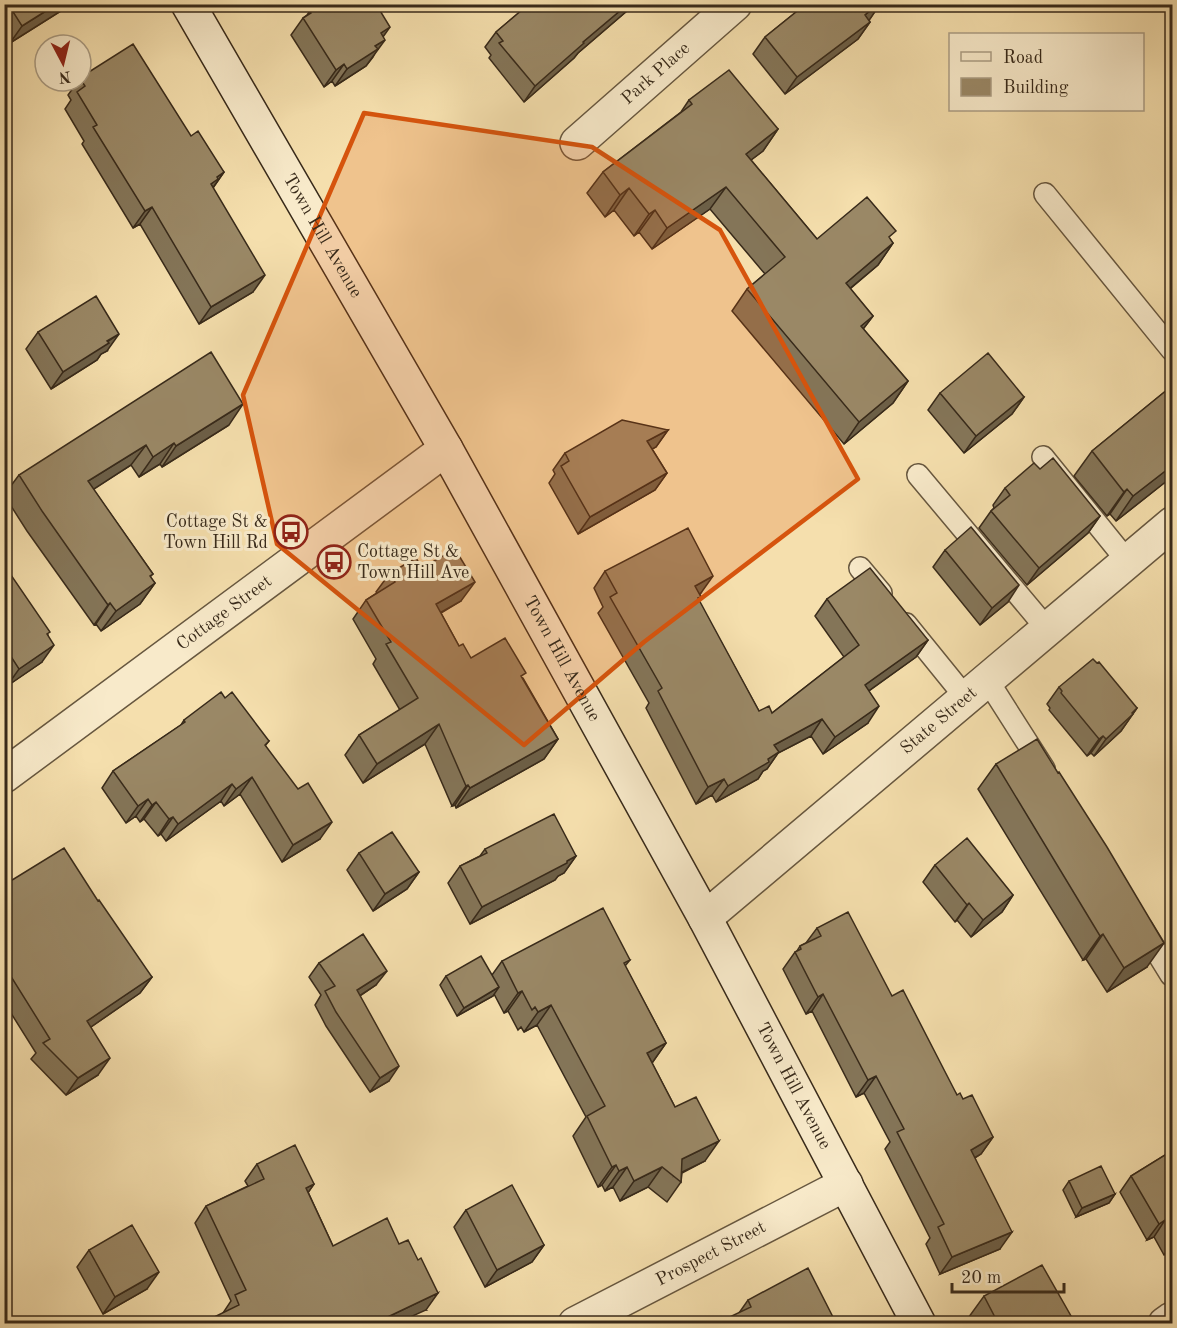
<svg xmlns="http://www.w3.org/2000/svg" width="1177" height="1328" font-family="'Old Standard TT',serif">
  <rect width="100%" height="100%" fill="#f5dfad"/>
  <filter id="stains"><feTurbulence type="fractalNoise" baseFrequency=".00333" numOctaves="4"/><feColorMatrix values="0 0 0 0 .2 0 0 0 0 .09 0 0 0 0 .02 0 0 0 .5 -.17"/></filter>
  <radialGradient id="worn" r=".72"><stop offset=".6" stop-color="#630" stop-opacity="0"/><stop offset="1" stop-color="#630" stop-opacity=".3"/></radialGradient>
  <g fill="none" stroke-linecap="round" stroke-linejoin="round">
    <g stroke="#67573f" stroke-width="24">
      <path id="lane" d="M1045 194 1172 350
        M1043 457 1128 562
        M918 475 1048 630
        M860 568 881 593
        M906 624 966 698
        M988 681 1044 769
        M1142 928 1171 975"/>
    </g>
    <g stroke="#67573f" stroke-width="36">
      <g id="street">
        <path id="s1" d="M577 143 735 4"/>
        <path id="s2" d="M4 776 446 449"/>
        <path id="s3" d="M705 918 1172 524"/>
        <path id="s4" d="M575 1324 846 1184"/>
        <path d="M1165 1324 1172 1319"/>
      </g>
    </g>
    <g stroke="#382a1a" stroke-width="36">
      <g id="secondary">
        <path id="s5" d="M188 4 446 449 705 918 919 1324"/>
      </g>
    </g>
    <use href="#lane" stroke="#f8eaca" stroke-width="21"/>
    <use href="#street" stroke="#f8eaca" stroke-width="33"/>
    <use href="#secondary" stroke="#f8eaca" stroke-width="33"/>
  </g>
  <path fill="#847558" stroke="#382a1a" stroke-width="1.5" d="M4 4H72L10 43 4 34Z
    M524 4H635L578 53 574 58 524 102 489 58 491 55 485 47 496 32 526 7Z
    M806 4H880L869 20 870 22 858 39 785 94 753 54 765 37Z
    M310 11 383 37 373 57 366 66 335 86 332 81 324 87 291 35 303 18 307 15Z
    M81 77 191 136 224 172 213 188 253 292 199 324 140 224 133 228 82 144 84 141 65 109 71 100 68 95 78 81H81Z
    M689 100 778 129 763 151 751 160 817 239H890L893 243 878 265 850 289 873 316 863 329 908 381 893 403 844 444 732 311 747 289 765 274 710 209 652 249 639 232 634 236 614 210 605 217 587 193 603 172 681 112Z
    M38 332 107 351 101 354 97 360 51 389 26 349Z
    M1173 385V476L1116 521 1110 514 1107 516 1074 476 1092 451Z
    M940 393 1024 397 1012 414 964 453 928 410Z
    M229 425 162 467 160 464 139 477 131 465 93 489 153 574 150 577 155 583 140 604 101 631 96 624 94 625 27 531 4 495 19 475Z
    M668 430 656 447 652 449 667 473 655 490 578 534 549 483 555 474 553 470 565 453Z
    M1040 469 1100 516 1088 533 1027 585 979 528 991 511 994 508 993 505 1005 488Z
    M945 550 1008 602 980 625 933 567Z
    M422 568 461 601 441 613 459 646 471 658 523 678 558 739 544 759 456 808 455 805 452 806 425 744 363 783 345 755 359 735 400 710 373 664 376 659 353 619 366 600 377 593 376 592 390 573Z
    M605 571 701 593 700 594 701 597 698 600 759 711 772 713 844 657 815 616 827 599 928 640 916 657 869 691 868 723 823 754 811 736 778 753 767 769 763 771 758 779 716 802 712 795 696 804 646 708 649 703 598 613 603 607 594 588Z
    M4 572 48 635 42 662 7 686 4 682Z
    M1059 687 1137 708 1121 731 1094 756 1091 753 1087 756 1049 710 1050 708 1047 704Z
    M184 720 269 741 265 746 320 839 282 862 240 794 224 806 221 801 166 841 161 834 158 836 144 819 140 822 136 816 126 823 102 788 113 771 181 725Z
    M996 764 1147 967 1107 992 1086 959 1083 960 978 789Z
    M485 849 576 856 564 873 558 876 555 880 470 924 448 883 460 866 480 856Z
    M359 853 419 872 407 889 373 911 347 870Z
    M935 865 1013 895 1002 912 971 937 957 920 955 922 923 882Z
    M4 885 152 977 140 993 91 1027 98 1075 66 1095 31 1059 36 1053 4 1002Z
    M817 928 892 996 957 1095 963 1099 993 1137 981 1154 975 1158 1000 1249 940 1274 926 1244 930 1238 885 1149 890 1142 864 1093 856 1097 812 1011 806 1014 783 969 795 952 797 951 800 946 806 943Z
    M630 960 625 966 666 1043 652 1063 675 1107 705 1161 682 1173 681 1182 667 1202 648 1187 620 1201 613 1187 605 1191 602 1185 598 1187 573 1136 586 1117 537 1025 524 1032 521 1027 518 1030 508 1011 504 1013 494 994 493 996 457 1016 440 985 446 976 492 975 502 961Z
    M319 963 376 985 360 996 389 1081 370 1092 326 1026 315 1005 321 995 309 977Z
    M1173 1150V1261L1167 1253 1164 1255 1154 1237 1147 1240 1120 1192 1131 1176Z
    M257 1164 314 1184 308 1192 333 1246 426 1310 223 1313 231 1301 195 1223 206 1206 248 1186 245 1181Z
    M1069 1181 1115 1194 1109 1203 1076 1217 1063 1190Z
    M466 1210 544 1245 532 1262 485 1287 454 1227Z
    M89 1250 147 1289 103 1314 77 1267Z
    M984 1296 1075 1323H968L966 1321Z
    M748 1300 836 1323 739 1313Z"/>
  <path fill="#6c5f47" stroke="#382a1a" stroke-width="1.5" d="M57 4H72L10 43 22 26Z
    M628 4H635L578 53 574 58 524 102 535 86 583 42Z
    M878 4H880L870 19 853 32 865 15Z
    M870 22 858 39 785 94 797 77Z
    M390 27 378 44 385 40 366 66 335 86 347 69 381 33Z
    M344 64 332 81 324 87 336 70Z
    M778 129 763 151 731 175 746 154Z
    M224 172 212 189 211 184 217 177Z
    M726 187 710 209 652 249 667 228Z
    M629 188 614 210 605 217 620 195Z
    M152 207 140 224 133 228 145 211Z
    M655 210 639 232 634 236 649 214Z
    M893 243 878 265 830 305 846 283Z
    M265 275 253 292 199 324 211 307Z
    M873 316 857 337 861 326Z
    M119 334 107 351 101 354 97 360 51 389 63 372Z
    M908 381 893 403 844 444 859 422Z
    M1024 397 1012 414 964 453 976 436Z
    M243 404 229 425 162 467 176 446Z
    M668 430 656 447 635 458 647 441Z
    M174 443 160 464 139 477 153 457Z
    M146 445 131 465 74 502 88 481Z
    M1173 465V476L1116 521 1133 496Z
    M667 473 655 490 578 534 590 517Z
    M1127 489 1110 514 1107 516 1124 492Z
    M1100 516 1088 533 1027 585 1039 568Z
    M713 576 701 593 684 603 695 586Z
    M475 582 461 601 422 623 436 604Z
    M155 583 140 604 101 631 116 611Z
    M1019 585 1008 602 980 625 992 608Z
    M110 603 96 624 94 625 108 605Z
    M928 640 916 657 853 702 865 685Z
    M54 645 42 662 7 686 19 669Z
    M12 658 4 669V666L9 660Z
    M879 706 868 723 823 754 835 737Z
    M1137 708 1121 731 1094 756 1106 739Z
    M822 719 811 736 778 753 767 769 763 771 758 779 716 802 728 786 774 745Z
    M439 724 425 744 363 783 377 764Z
    M1103 736 1091 753 1087 756 1099 739Z
    M558 739 544 759 456 808 470 788Z
    M252 777 240 794 224 806 236 789Z
    M724 779 712 795 696 804 708 787Z
    M232 784 221 801 166 841 178 824Z
    M468 785 455 805 452 806 466 786Z
    M148 799 136 816 126 823 138 806Z
    M156 802 144 819 140 822 152 805Z
    M173 817 161 834 158 836 169 819Z
    M332 822 320 839 282 862 293 845Z
    M576 856 564 873 558 876 555 880 470 924 482 907Z
    M419 872 407 889 373 911 385 894Z
    M1013 895 1002 912 971 937 983 920Z
    M969 903 957 920 955 922 967 905Z
    M1103 934 1086 959 1083 960 1100 936Z
    M1164 943 1147 967 1107 992 1124 968Z
    M387 971 376 985 347 1004 357 990Z
    M152 977 140 993 75 1038 87 1021Z
    M12 978 4 988V983Z
    M499 987 493 996 457 1016 464 1008Z
    M522 991 508 1011 504 1013 518 993Z
    M823 994 812 1011 806 1014 818 997Z
    M551 1005 537 1025 524 1032 538 1012Z
    M666 1043 652 1063 647 1053Z
    M110 1058 98 1075 66 1095 78 1078Z
    M399 1066 389 1081 370 1092 380 1078Z
    M876 1076 864 1093 856 1097 868 1080Z
    M993 1137 981 1154 959 1167 971 1150Z
    M719 1141 705 1161 674 1176 682 1159Z
    M616 1165 602 1185 598 1187 612 1167Z
    M627 1167 613 1187 605 1191 619 1171Z
    M662 1167 648 1187 620 1201 634 1181Z
    M314 1184 303 1200 306 1188Z
    M1115 1194 1109 1203 1076 1217 1082 1208Z
    M1165 1220 1154 1237 1147 1240 1159 1224Z
    M1012 1232 1000 1249 940 1274 952 1257Z
    M1173 1244V1246L1167 1253 1164 1255Z
    M544 1245 532 1262 485 1287 497 1270Z
    M159 1272 147 1289 103 1314 115 1297Z
    M438 1293 426 1310 397 1323H375Z"/>
  <path fill="#9a8866" stroke="#382a1a" stroke-width="1.5" d="M8 4H57L22 26Z
    M320 4H376L390 27 381 33 385 40 375 46 378 49 347 69 344 64 336 70 303 18 311 13 310 11Z
    M529 4H628L583 42 584 43 535 86 499 43 503 41 496 32Z
    M806 4H878L865 15 870 22 797 77 765 37Z
    M133 44 191 136 198 131 224 172 217 177 218 179 211 184 265 275 211 307 152 207 145 211 93 127 97 125 77 92 85 86 81 80V77Z
    M729 70 778 129 746 154 817 239 867 197 896 231 889 237 893 243 846 283 873 316 861 326 908 381 859 422 747 289 785 257 726 187 667 228 655 210 649 214 629 188 620 195 603 172 692 104 689 100Z
    M96 296 119 334 107 341 109 343 63 372 38 332Z
    M211 352 243 404 176 446 174 443 153 457 146 445 88 481 153 574 150 576 155 583 116 611 110 603 108 605 42 511 19 475Z
    M988 353 1024 397 976 436 940 393Z
    M1173 385V465L1133 496 1127 489 1124 492 1092 451Z
    M622 420 668 430 647 441 667 473 590 517 561 466 569 461 565 453Z
    M1053 458 1100 516 1039 568 991 511 1010 495 1005 488 1034 463 1040 469Z
    M971 527 1019 585 992 608 945 550Z
    M688 528 713 576 695 586 701 597 698 598 759 711 769 706 772 713 859 645 827 599 870 568 928 640 865 685 879 706 835 737 822 719 774 745 779 752 768 759 769 762 728 786 724 779 708 787 658 691 662 688 610 597 617 593 605 571Z
    M455 549 475 582 436 604 459 646 463 644 471 658 505 638 526 673 521 676 558 739 470 788 468 785 466 786 439 724 377 764 359 735 418 698 386 644 391 642 366 600 395 582 390 573 416 558 422 568Z
    M4 572 8 577 11 575 50 632 47 634 54 645 19 669 12 658 9 660 4 654Z
    M1093 659 1097 663 1099 662 1137 708 1132 713 1133 714 1106 739 1103 736 1099 739 1061 693 1062 691 1059 687Z
    M221 692 225 698 232 692 269 741 265 745 298 789 308 783 332 822 293 845 252 777 236 789 232 784 178 824 173 817 169 819 156 802 152 805 148 799 138 806 113 771 185 722 184 720Z
    M1037 739 1058 773 1059 772 1107 847 1164 943 1124 968 1103 934 1100 936 1094 926 996 764Z
    M554 814 576 856 567 861V863L482 907 460 866 487 853 485 849Z
    M392 832 419 872 385 894 359 853Z
    M967 838 1013 895 983 920 969 903 967 905 935 865Z
    M64 848 98 901 99 900 152 977 87 1021 110 1058 78 1078 43 1043 50 1039 12 978 4 983V885Z
    M603 908 630 960 624 963 666 1043 647 1053 675 1107 696 1097 719 1141 682 1159 681 1182 662 1167 634 1181 627 1167 619 1171 616 1165 612 1167 587 1116 605 1106 551 1005 538 1012 535 1007 532 1010 522 991 518 993 502 961Z
    M848 912 892 996 903 990 957 1095 960 1093 963 1099 972 1095 993 1137 971 1150 1012 1232 952 1257 938 1227 944 1224 897 1132 904 1129 876 1076 868 1080 823 994 818 997 795 952 801 949 800 946 821 936 817 928Z
    M363 934 387 971 357 990 399 1066 380 1078 336 1012 325 991 335 986 319 963Z
    M481 956 499 987 464 1008 446 976Z
    M4 1076 9 1083 4 1087Z
    M295 1145 314 1184 306 1188 333 1246 387 1218 399 1244 408 1240 418 1260 421 1258 438 1293 375 1323H202L239 1305 235 1295 246 1290 206 1206 264 1179 257 1164Z
    M1173 1150V1233L1165 1220 1159 1224 1131 1176Z
    M1101 1166 1115 1194 1082 1208 1069 1181Z
    M512 1185 544 1245 497 1270 466 1210Z
    M132 1225 159 1272 115 1297 89 1250Z
    M1042 1265 1075 1323H998L984 1296Z
    M808 1268 836 1323H717L751 1307 748 1300Z"/>
  <path fill="#d6540d" fill-opacity="0.2" stroke="#d6540d" stroke-width="4.5" stroke-linejoin="round" d="M364 113 592 147 720 230 858 479 644 642 524 745 277 544 243 395Z"/>
  <defs>
    <g id="bus-ring" transform="scale(1.725)"><circle r="9.5" fill="#f8eaca" stroke="#8f2418" stroke-width="1.5"/><path d="M-5-6H5V4H4V6H2V4H-2V6H-4V4H-5ZM-3.5-4V0h7V-4ZM-3.5 1.2v1.5H-2V1.2ZM2 1.2v1.5H3.5V1.2Z" fill="#8f2418"/></g>
  </defs>
  <g fill-rule="evenodd">
    <use href="#bus-ring" x="291" y="532"/>
    <use href="#bus-ring" x="334" y="562"/>
  </g>
  <g text-anchor="middle" dominant-baseline="central" stroke-width="6" stroke-linejoin="round" paint-order="stroke">
    <g font-size="18" fill="#382a1a" stroke="#f8eaca">
      <text stroke="none"><textPath href="#s1" startOffset="105">Park Place</textPath></text>
      <text stroke="none"><textPath href="#s5" startOffset="268">Town Hill Avenue</textPath></text>
      <text stroke="none"><textPath href="#s2" startOffset="274">Cottage Street</textPath></text>
      <text stroke="none"><textPath href="#s5" startOffset="754">Town Hill Avenue</textPath></text>
      <text stroke="none"><textPath href="#s3" startOffset="306">State Street</textPath></text>
      <text stroke="none"><textPath href="#s5" startOffset="1240">Town Hill Avenue</textPath></text>
      <text stroke="none"><textPath href="#s4" startOffset="153">Prospect Street</textPath></text>
    </g>
    <g font-size="18" fill="#382a1a" stroke="#f8eaca" text-anchor="end">
      <text x="268" y="522">Cottage St &amp;<tspan x="268" dy="21">Town Hill Rd</tspan></text>
      <text x="357" y="552" text-anchor="start">Cottage St &amp;<tspan x="357" dy="21">Town Hill Ave</tspan></text>
    </g>
  </g>
  <rect width="1177" height="1328" fill="none" stroke="#f5dfad" stroke-width="24"/>
  <rect x="6" y="6" width="1165" height="1316" fill="none" stroke="#382a1a" stroke-width="3"/>
  <rect x="12" y="12" width="1153" height="1304" fill="none" stroke="#382a1a" stroke-width="1.5"/>
  <rect x="949" y="33" width="195" height="78" fill="#f8eaca" stroke="#ab9d84" stroke-width="1.5"/>
  <rect x="961" y="52" width="30" height="9" fill="#f8eaca" stroke="#ab9d84" stroke-width="1.5"/>
  <text x="1003" y="63" font-size="18" fill="#382a1a">Road</text>
  <rect x="961" y="78" width="30" height="18" fill="#9a8866" stroke="#ab9d84" stroke-width="1.5"/>
  <text x="1003" y="93" font-size="18" fill="#382a1a">Building</text>
  <g transform="translate(63 63) rotate(173)"><circle r="28" fill="#f8eaca" stroke="#ab9d84" stroke-width="1.5"/>
  <path d="M0-4.5L10 22L0 15L-10 22Z" fill="#8f2418"/>
  <text y="-9" font-size="16" font-weight="bold" text-anchor="middle" fill="#382a1a">N</text>
  </g>
  <path d="M952 1283v9h112v-9" fill="none" stroke="#382a1a" stroke-width="3"/>
  <text x="961" y="1283" font-size="18" fill="#382a1a" stroke="#f8eaca" stroke-width="4.5" paint-order="stroke">20 m</text>
  <rect width="100%" height="100%" filter="url(#stains)"/>
  <rect width="100%" height="100%" fill="url(#worn)"/>
</svg>
